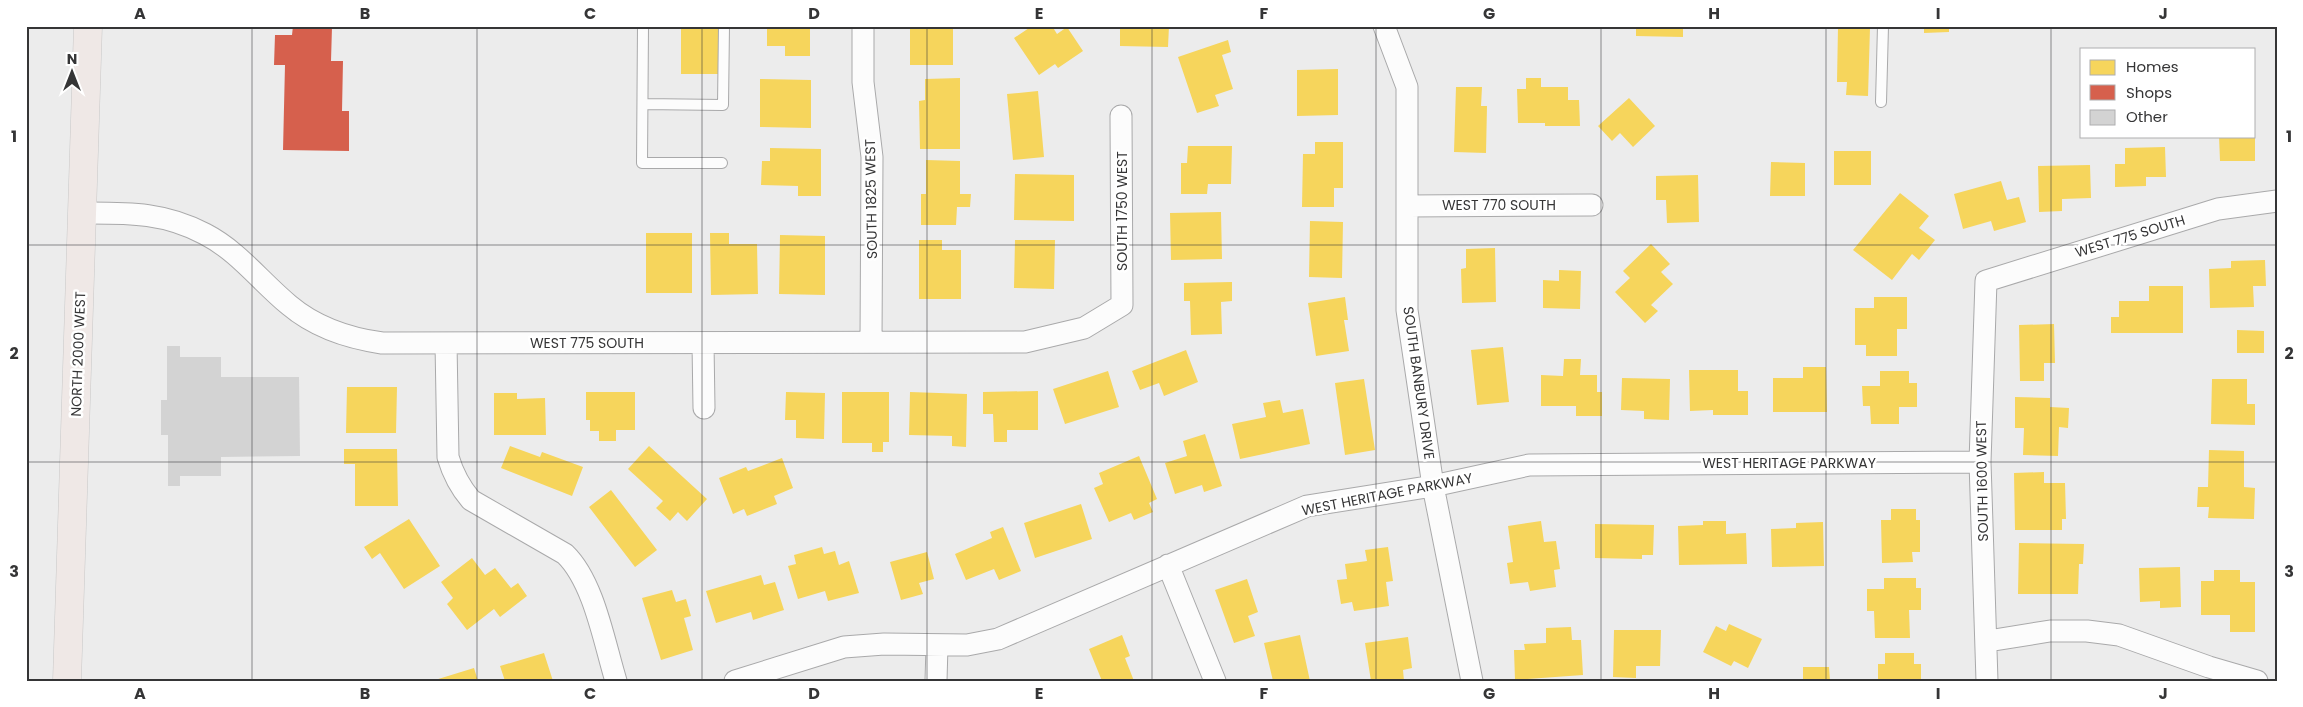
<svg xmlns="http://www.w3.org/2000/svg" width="2303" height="707" font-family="Poppins,sans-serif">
  <rect width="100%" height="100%" fill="#ececec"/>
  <path fill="#f6d55c" d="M681 26H719V74H681Z
    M767 26H810V56H785V46H767Z
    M910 26H953V65H910Z
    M1032 26H1052L1057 34 1067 27 1083 51 1058 68 1055 64 1039 75 1014 38Z
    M1120 26H1169L1168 47 1120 46Z
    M1636 26H1683V37L1636 36Z
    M1924 26H1949V32L1924 33Z
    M1838 27 1870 28 1868 96 1846 95 1847 82H1837Z
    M1228 40 1231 52 1222 55 1233 89 1215 95 1219 106 1197 113 1178 57Z
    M1338 69V115L1297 116V70Z
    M960 78V149H920L919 101 925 100V79Z
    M1526 78H1541V87H1568V100H1579L1580 126H1545V123H1518L1517 89H1526Z
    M760 79 811 80V128L760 127Z
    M1456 87H1482L1481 106H1487L1486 153 1454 152Z
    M1038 91 1044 157 1013 160 1007 94Z
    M1629 98 1655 126 1633 147 1620 133 1612 141 1598 126Z
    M2219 136H2255V161H2220Z
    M1315 142H1343V188H1334V207H1302L1303 154H1315Z
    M1188 146H1232L1231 184H1208L1207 194H1181V163H1187Z
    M2165 147 2166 177H2146V186L2115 187V164H2125V148Z
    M770 148 821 149V196H798V186L761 185 762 161H770Z
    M1834 151H1871V185H1834Z
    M926 160 960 161V194H971L970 207H957L956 225H921V194H926Z
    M1771 162 1805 163V196H1770Z
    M2090 165 2091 198 2062 199V211L2039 212 2038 166Z
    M1015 174 1074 175V221L1014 220Z
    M1698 175 1699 222 1667 223 1666 200H1656V176Z
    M2001 181 2007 200 2019 197 2026 222 1994 231 1991 221 1963 229 1954 194Z
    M1900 193 1929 216 1919 228 1935 240 1919 260 1912 254 1892 280 1853 250Z
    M1221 212 1222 259 1171 260 1170 213Z
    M1310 221 1343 222 1342 278 1309 277Z
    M646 233H692V293H646Z
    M710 233H729V244H757L758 294 711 295Z
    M780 235 825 236V295L779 294Z
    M919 240H942V250H961V299H919Z
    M1015 240H1055L1054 289 1014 288Z
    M1651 244 1670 264 1661 272 1673 284 1651 305 1658 311 1645 323 1615 292 1630 278 1623 271Z
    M1495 248 1496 302 1462 303 1461 269 1466 268V249Z
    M2265 260 2266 286H2253L2254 307 2210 308 2209 269 2231 268V261Z
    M1559 270 1581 271 1580 309 1543 308V280L1559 281Z
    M1232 282V301L1221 302 1222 334 1191 335 1190 301H1184V283Z
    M2149 286H2183V333H2111V317H2119V301H2149Z
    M1345 297 1348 320H1344L1349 351 1316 356 1308 303Z
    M1874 297H1907V329H1897V356H1866V345H1855V308H1874Z
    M2054 324 2055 363H2044V381H2020L2019 325Z
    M2237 330 2264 331V353H2237Z
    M1503 347 1509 402 1477 405 1471 350Z
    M1186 350 1198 382 1164 396 1159 383 1140 390 1132 371Z
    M1564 359H1581L1580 375H1597V392H1602V416H1576V406H1541V375L1563 376Z
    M1803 367H1826L1827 412H1773V378H1803Z
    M1689 370H1738V391H1748V415H1713V410L1690 411Z
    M1108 371 1119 407 1065 424 1053 389Z
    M1880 371H1909V383H1917V407H1899V424H1871L1870 406H1863L1862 386H1880Z
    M1622 378 1670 379 1669 420 1644 419V411L1621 410Z
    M1364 379 1375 450 1345 455 1335 383Z
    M2212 379H2247V404H2255V425L2211 424Z
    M347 387H397L396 433H346Z
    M1038 391V430H1007V442H994L993 414H983V392Z
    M586 392H635V430H616V441H599V431H590V420H586Z
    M786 392 825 393 824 439 796 438V420H785Z
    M842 392H889V442H883V452H872V443H842Z
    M910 392 967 394 966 447 952 446V436L909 435Z
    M494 393H517V399L545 398 546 435H494Z
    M2015 397 2050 398V407L2069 408 2068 428 2059 427 2058 456 2023 455 2024 428H2015Z
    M1280 400 1283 413 1303 409 1310 444 1240 459 1232 424 1266 417 1263 403Z
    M1205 434 1222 486 1204 492 1202 485 1175 494 1165 463 1187 456 1183 441Z
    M510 446 540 457 542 452 583 467 572 496 501 468Z
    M649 446 707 499 687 521 678 512 670 521 656 508 663 501 628 469Z
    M344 449H397L398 506H355V464H344Z
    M2209 450 2244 451V487L2255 488 2254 519 2208 518 2209 507H2197L2198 487H2208Z
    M1139 456 1157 499 1149 503 1153 512 1134 520 1131 513 1109 522 1094 488 1103 484 1099 473Z
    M782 458 793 488 774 496 777 504 747 516 744 509 733 514 719 478 746 467 748 471Z
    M2044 472V483H2065L2066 519H2062V530H2015L2014 473Z
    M611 490 657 550 635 567 589 507Z
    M1081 504 1092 539 1035 558 1024 523Z
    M1891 509H1916V520H1920V552H1912L1913 562 1882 563 1881 520H1891Z
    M409 519 440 566 404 589 380 553 372 559 364 547Z
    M1541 521 1544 542 1556 541 1560 569 1554 570 1556 587 1530 591 1528 582 1510 584 1507 563 1513 562 1508 526Z
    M1703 521H1726V534L1746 533 1747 564 1679 565 1678 526 1703 525Z
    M1823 522 1824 566 1772 567 1771 529 1796 528V523Z
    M1595 524 1654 525 1653 555H1642V559L1595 558Z
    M1003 527 1021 571 999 580 994 569 966 580 955 554 992 538 990 532Z
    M2019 543 2084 544 2083 564H2079L2078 594H2018Z
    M822 547 824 554 835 551 839 565 849 561 859 593 828 601 825 591 798 599 788 566 796 564 794 555Z
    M1388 547 1393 581 1386 582 1389 606 1354 611 1352 602 1341 604 1337 580 1347 579 1345 564 1367 561 1365 550Z
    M927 552 934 579 919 583 923 594 901 600 890 562Z
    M472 558 485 575 495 568 511 588 518 583 527 596 500 617 494 609 467 630 447 604 453 598 441 582Z
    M2180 567 2181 607 2160 608V601L2140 602 2139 568Z
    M2214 570H2240V582H2255V632H2230V615H2201V581H2214Z
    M761 575 764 585 775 582 784 610 753 620 751 612 716 623 706 591Z
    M1884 578H1916V588H1921V610H1909L1910 638H1875L1874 611H1867V589H1884Z
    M1247 579 1258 612 1248 616 1255 636 1234 643 1215 590Z
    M672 590 676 602 686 599 691 616 684 618 693 650 661 660 642 598Z
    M1729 624 1762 639 1748 668 1734 661 1731 666 1703 652 1716 626 1726 631Z
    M1571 627 1572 640H1581L1583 675 1515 680 1514 650H1525L1524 644 1546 643V628Z
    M1614 630H1661L1660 666H1636V678L1613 677Z
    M1122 635 1130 656 1125 658 1134 681H1102L1089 649Z
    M1300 635 1310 681H1273L1264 643Z
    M1408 637 1412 668 1403 670 1404 681H1371L1365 643Z
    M544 653 553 681H505L500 666Z
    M1885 653H1914V664H1921V681H1878V664H1885Z
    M1803 667H1829L1830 681H1803Z
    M474 668 478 681H435V680Z"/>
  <path fill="#d6604d" d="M293 26 332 27 331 61H343L342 111H349V151L283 150 285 65H274L275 35H292Z"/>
  <path fill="#d3d3d3" d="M167 346H180V357H221V377H299L300 456 221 457V476H180V486H168V435H161V400H167Z"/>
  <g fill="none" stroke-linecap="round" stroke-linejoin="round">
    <g stroke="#a9a9aa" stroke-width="12">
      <path id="lane" d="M643 26 642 163H722
        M1881 102 1883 26
        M643 104 723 105 724 26"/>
    </g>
    <g stroke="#a9a9aa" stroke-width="23">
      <path id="street" d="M863 26V82L872 157 871 342
        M1384 26 1407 87V310L1433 486 1472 681
        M1407 206 1592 205
        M83 213C128 213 164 212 205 234 238 251 260 281 289 305 315 327 347 338 382 343L1025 342 1084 328 1122 305 1121 116
        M446 343 448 457C453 474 459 486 471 500L565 554C594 582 604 642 616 681
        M703 343 704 408
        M1168 565 1215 681
        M1988 641 2050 631H2087L2119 635 2209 667 2257 681
        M735 681 844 647 884 644 967 645 998 639 1307 506 1433 486 1529 465 1980 462
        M936 681 937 646
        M1987 681 1980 462 1986 281 2218 209 2277 201"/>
    </g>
    <g stroke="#c8c8c8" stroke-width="29">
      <path id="primary" d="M67 681 88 26"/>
    </g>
    <use href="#lane" stroke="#fcfcfc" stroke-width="10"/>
    <use href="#street" stroke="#fcfcfc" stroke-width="21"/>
    <use href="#primary" stroke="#efe8e6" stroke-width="28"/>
  </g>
  <path fill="none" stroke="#353536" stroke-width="1" stroke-opacity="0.55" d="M252 26V681M477 26V681M702 26V681M927 26V681M1152 26V681M1376 26V681M1601 26V681M1826 26V681M2051 26V681M26 245H2277M26 462H2277"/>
  <g text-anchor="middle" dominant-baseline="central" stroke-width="5" stroke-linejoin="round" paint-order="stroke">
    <g font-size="14" fill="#353536" stroke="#fff">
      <text transform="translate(871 199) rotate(-91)">SOUTH 1825 WEST</text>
      <text x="1499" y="205">WEST 770 SOUTH</text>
      <text transform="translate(1122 211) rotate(-90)">SOUTH 1750 WEST</text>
      <text transform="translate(2130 236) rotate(-17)">WEST 775 SOUTH</text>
      <text x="587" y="343">WEST 775 SOUTH</text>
      <text transform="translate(78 354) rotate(-88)">NORTH 2000 WEST</text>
      <text transform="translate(1419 383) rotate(82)">SOUTH BANBURY DRIVE</text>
      <text x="1789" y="463">WEST HERITAGE PARKWAY</text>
      <text transform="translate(1982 481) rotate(-91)">SOUTH 1600 WEST</text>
      <text transform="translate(1387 494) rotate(-11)">WEST HERITAGE PARKWAY</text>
    </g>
  </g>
  <rect width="2303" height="707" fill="none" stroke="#ffffff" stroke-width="55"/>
  <rect x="2080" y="48" width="175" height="90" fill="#ffffff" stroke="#aeaeaf"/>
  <rect x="2090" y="60" width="25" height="15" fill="#f6d55c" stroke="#aeaeaf"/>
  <text x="2126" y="72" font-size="15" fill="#353536">Homes</text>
  <rect x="2090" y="85" width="25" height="15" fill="#d6604d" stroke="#aeaeaf"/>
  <text x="2126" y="98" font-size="15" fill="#353536">Shops</text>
  <rect x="2090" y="110" width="25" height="15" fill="#d3d3d3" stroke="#aeaeaf"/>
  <text x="2126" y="122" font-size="15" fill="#353536">Other</text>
  <g transform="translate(72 72)" stroke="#ffffff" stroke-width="4" paint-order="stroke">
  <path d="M0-4L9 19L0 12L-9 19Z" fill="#353536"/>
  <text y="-8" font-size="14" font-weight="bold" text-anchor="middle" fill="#353536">N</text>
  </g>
  <rect x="28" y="28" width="2248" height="652" fill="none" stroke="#353536" stroke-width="2"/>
  <g font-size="16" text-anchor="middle" font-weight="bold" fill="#353536">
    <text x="140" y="19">A</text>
    <text x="365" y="19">B</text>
    <text x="590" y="19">C</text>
    <text x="814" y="19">D</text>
    <text x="1039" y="19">E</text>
    <text x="1264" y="19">F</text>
    <text x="1489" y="19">G</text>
    <text x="1714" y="19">H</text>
    <text x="1938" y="19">I</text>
    <text x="2163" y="19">J</text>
    <text x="14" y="142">1</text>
    <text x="2289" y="142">1</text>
    <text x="14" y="359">2</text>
    <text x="2289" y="359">2</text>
    <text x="14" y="577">3</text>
    <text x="2289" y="577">3</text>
    <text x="140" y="699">A</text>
    <text x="365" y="699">B</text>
    <text x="590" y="699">C</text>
    <text x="814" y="699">D</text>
    <text x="1039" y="699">E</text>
    <text x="1264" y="699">F</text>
    <text x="1489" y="699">G</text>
    <text x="1714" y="699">H</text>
    <text x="1938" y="699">I</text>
    <text x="2163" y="699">J</text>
  </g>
</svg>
